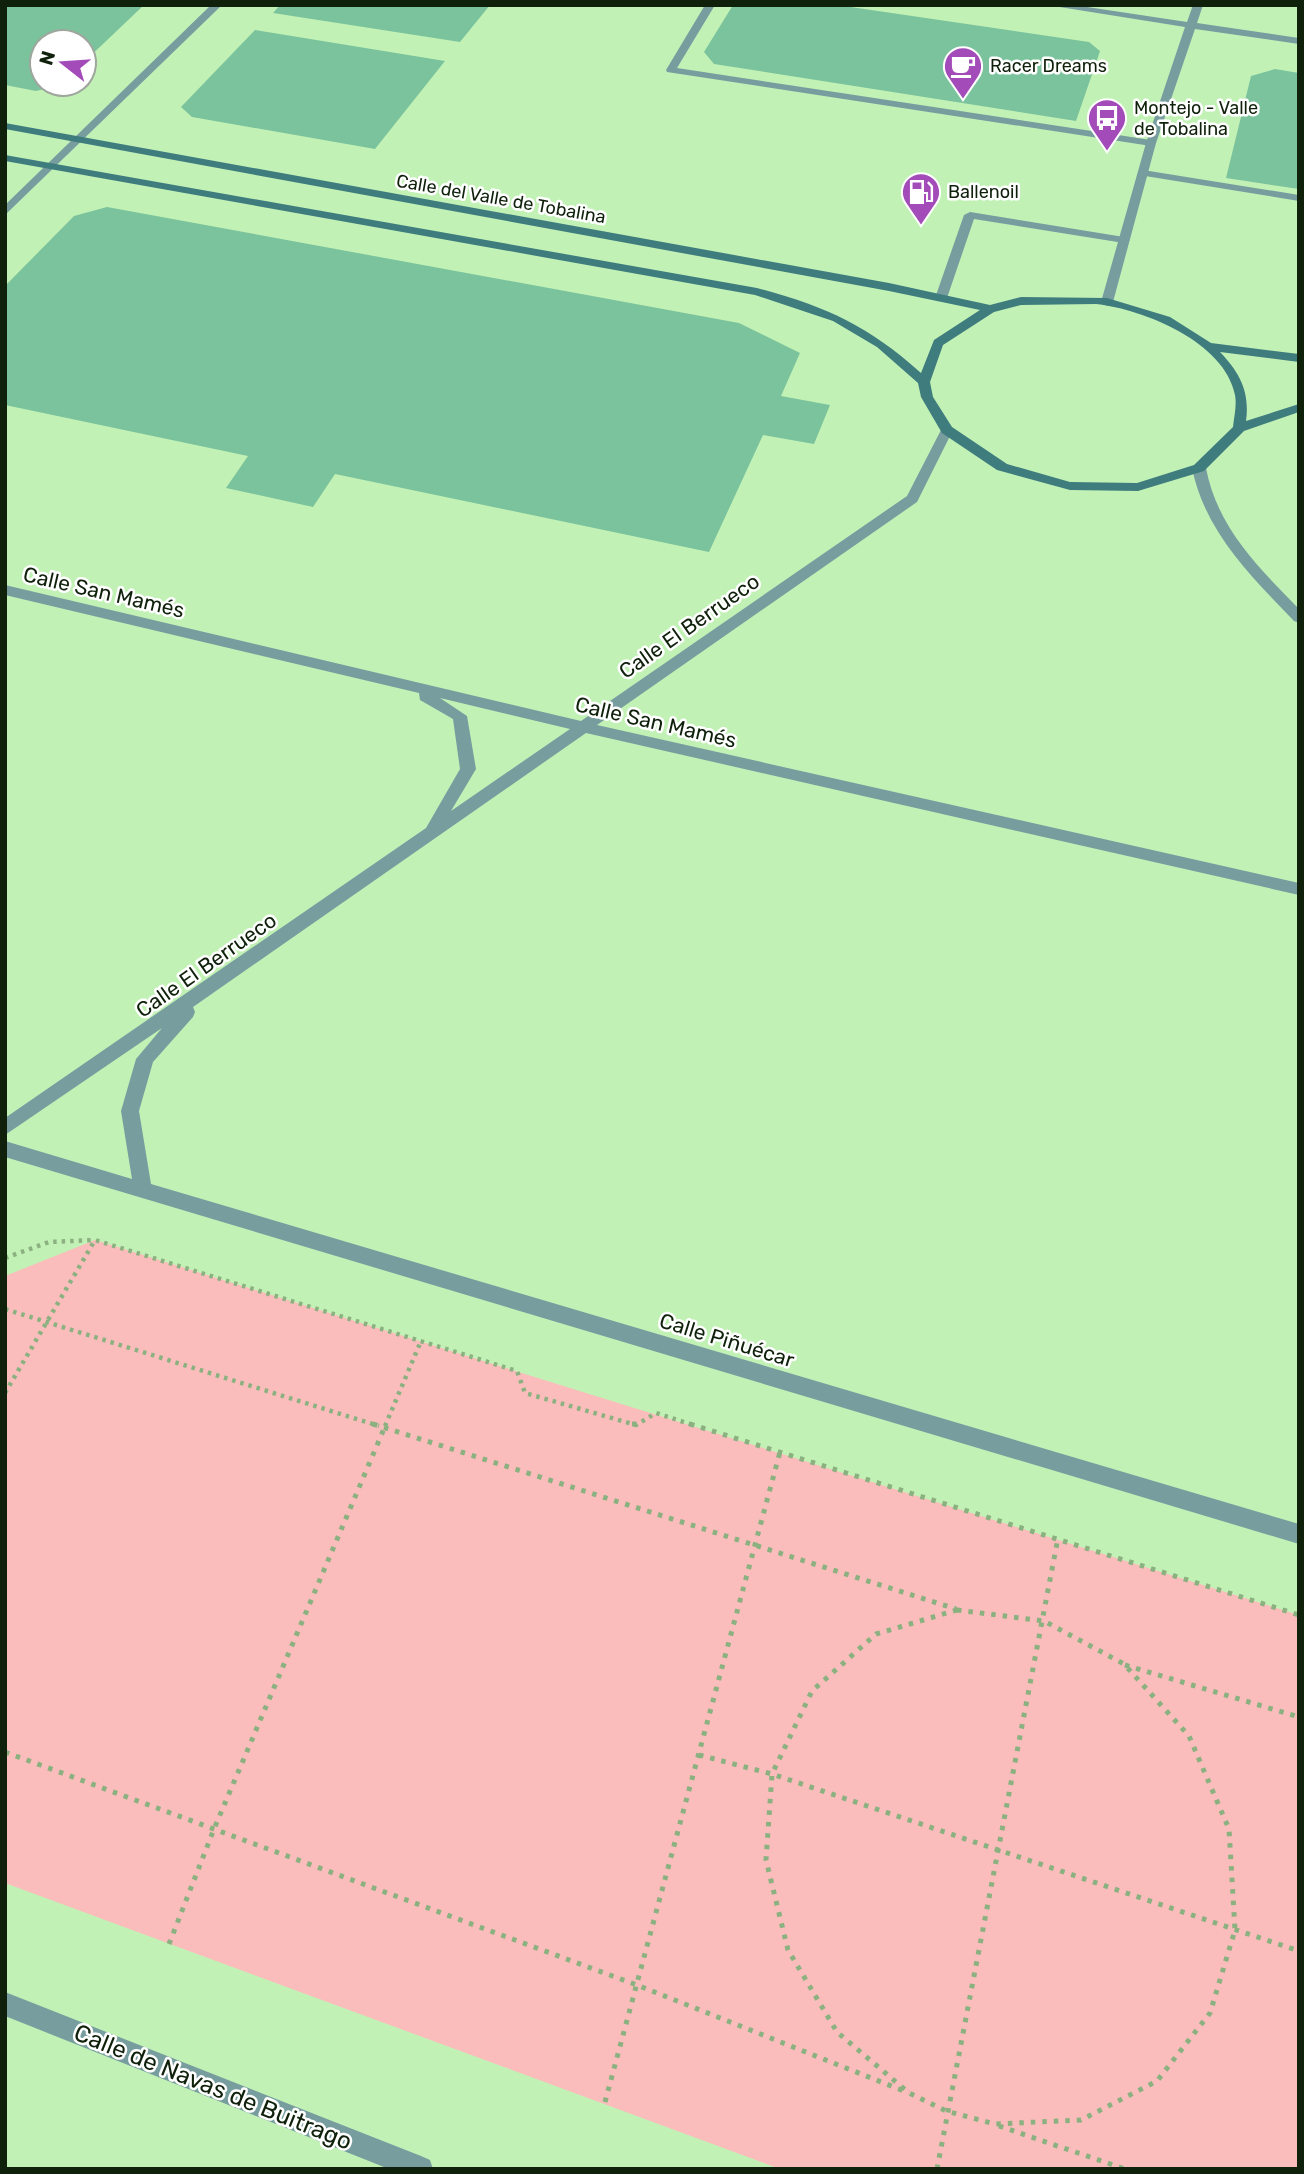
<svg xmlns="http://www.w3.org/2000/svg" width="1304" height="2174" font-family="Rubik,sans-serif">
  <rect width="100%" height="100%" fill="#c2f1b6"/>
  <path fill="#fbbdbc" d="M95 1240 1299 1615V2169H780L5 1883V1276Z"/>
  <path fill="#7bc39c" d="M5 5H144L84 62V42H42V84L61 85 36 91 5 85Z
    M280 5H490L460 42 273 13Z
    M733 5H837L1089 42 1100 51 1076 121 714 64 704 52Z
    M255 30 445 61 375 149 192 117 181 107Z
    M1275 69 1299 73V189L1226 178 1251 76Z
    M107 207 739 323 800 353 781 396 830 405 814 444 763 435 709 552 335 474 313 507 226 488 248 456 5 405V286L74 216Z"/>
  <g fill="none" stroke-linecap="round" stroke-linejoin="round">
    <path stroke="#8bb181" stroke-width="4.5" stroke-dasharray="3.5 5" stroke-linecap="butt" d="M5 1258 49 1242 95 1240
      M5 1309 379 1426
      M5 1393 95 1240 517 1371 525 1393 636 1425 656 1413 696 1426
      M385 1426 421 1341"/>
    <path stroke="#8bb181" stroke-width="5" stroke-dasharray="4.5 7" stroke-linecap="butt" d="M373 1424 956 1609
      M632 1424H638
      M690 1424 1299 1615
      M957 1610 1044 1621 1124 1664 1189 1736 1229 1829 1235 1930 1210 2013 1157 2081 1081 2120 995 2124 946 2111 909 2093 837 2032 788 1950 766 1860 772 1774 812 1691 876 1634Z
      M1125 1665 1299 1717
      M5 1752 637 1985 909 2093
      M699 1755 772 1774 1299 1951
      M169 1944 214 1829 386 1424
      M605 2102 780 1452
      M999 2126 1125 2169
      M937 2169 1058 1538"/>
    <path fill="#779d9f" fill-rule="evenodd" d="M705 5H715L677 68 1151 140 1156 143 1151 146 667 72 666 70Z
      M1143 170 1299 195V201L1139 175V171Z
      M970 212 1124 237 1130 240 1124 243 974 219 947 298 937 301 935 298 964 215Z"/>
    <path fill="#779d9f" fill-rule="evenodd" d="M211 5H222L5 215V205Z
      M1047 5H1074L1187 22 1193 5H1203L1197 23 1299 38V44L1195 29 1156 143 1113 302 1107 306 1101 302 1146 143 1185 27Z
      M947 426 953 430 917 502 597 725 1299 883V895L586 733 193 1007 195 1012 193 1017 153 1062 139 1111 151 1184 1299 1524V1544L5 1157V1141L132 1179 121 1111 136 1059 162 1028 5 1135V1118L426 828 460 769 453 719 420 700 419 693 5 595V585L581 721 907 496 941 430ZM440 698 570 729 451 811 476 769 467 716Z
      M1199 464 1206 468C1217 527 1258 567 1299 609V623L1294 621C1251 576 1205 532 1192 468Z
      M5 1992 421 2156 430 2160 433 2169H389L5 2016Z"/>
    <path fill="#3f7c7e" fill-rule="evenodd" d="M5 123 889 283 990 305 1021 297 1107 298 1170 317 1211 343 1299 354V362L1220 352C1240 373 1250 392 1246 421L1299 404V412L1244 431 1204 471 1138 491 1070 490 997 470 942 433 921 397 918 383 877 347 833 321 755 295 5 161V155L757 288C827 307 867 325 921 373L934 340 980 310 889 291 5 129ZM1096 304C1143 309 1225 342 1235 395 1237 405 1234 417 1233 427L1194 465 1137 483 1070 482 1007 464 952 427 933 397 930 382 943 345 994 312 1021 305Z"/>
  </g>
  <defs>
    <g id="cafe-pin" transform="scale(2.0125)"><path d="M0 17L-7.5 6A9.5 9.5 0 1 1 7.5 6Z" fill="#a34cb9" stroke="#fff"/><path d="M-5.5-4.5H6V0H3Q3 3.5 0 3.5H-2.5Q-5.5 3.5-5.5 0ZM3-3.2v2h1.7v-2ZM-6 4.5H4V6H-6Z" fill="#fff"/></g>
    <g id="bus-pin" transform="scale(2.0125)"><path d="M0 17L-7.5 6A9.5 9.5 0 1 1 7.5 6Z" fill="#a34cb9" stroke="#fff"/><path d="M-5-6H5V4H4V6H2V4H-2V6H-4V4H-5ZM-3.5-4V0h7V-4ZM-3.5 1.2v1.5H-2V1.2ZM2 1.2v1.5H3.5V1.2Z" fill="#fff"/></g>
    <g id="fuel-pin" transform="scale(2.0125)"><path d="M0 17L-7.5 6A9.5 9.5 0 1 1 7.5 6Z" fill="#a34cb9" stroke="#fff"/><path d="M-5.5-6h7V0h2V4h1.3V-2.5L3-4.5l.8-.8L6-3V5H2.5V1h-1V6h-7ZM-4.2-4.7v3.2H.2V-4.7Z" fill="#fff"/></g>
  </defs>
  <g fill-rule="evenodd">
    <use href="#cafe-pin" x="963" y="66"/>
    <use href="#bus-pin" x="1107" y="118"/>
    <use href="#fuel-pin" x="921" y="192"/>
  </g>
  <g text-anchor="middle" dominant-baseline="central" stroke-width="5" stroke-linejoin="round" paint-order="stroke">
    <g font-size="18" fill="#0f210b" stroke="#fff" text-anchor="start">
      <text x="990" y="66">Racer Dreams</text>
      <text x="1134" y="108">Montejo - Valle<tspan x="1134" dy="21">de Tobalina</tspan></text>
      <text x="948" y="192">Ballenoil</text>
    </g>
    <g font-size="18" fill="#0f210b" stroke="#fff">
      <text transform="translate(501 199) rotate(10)">Calle del Valle de Tobalina</text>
    </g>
    <g font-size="21" fill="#0f210b" stroke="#fff">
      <text transform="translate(104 592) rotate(13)">Calle San Mamés</text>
      <text transform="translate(689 626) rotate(-35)">Calle El Berrueco</text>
      <text transform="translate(656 722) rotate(13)">Calle San Mamés</text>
      <text transform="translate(206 965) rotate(-35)">Calle El Berrueco</text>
      <text transform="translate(727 1340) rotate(17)">Calle Piñuécar</text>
    </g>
    <g font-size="24" fill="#0f210b" stroke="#fff">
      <text transform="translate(213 2087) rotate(22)">Calle de Navas de Buitrago</text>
    </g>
  </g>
  <rect width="1304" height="2174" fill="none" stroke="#0f210b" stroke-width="14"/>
  <g transform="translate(63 63) rotate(287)"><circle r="33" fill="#ffffff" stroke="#9fa69d" stroke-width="2"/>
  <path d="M0-5L12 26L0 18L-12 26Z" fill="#a34cb9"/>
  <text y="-10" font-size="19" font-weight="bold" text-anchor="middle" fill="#0f210b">N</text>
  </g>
</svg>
